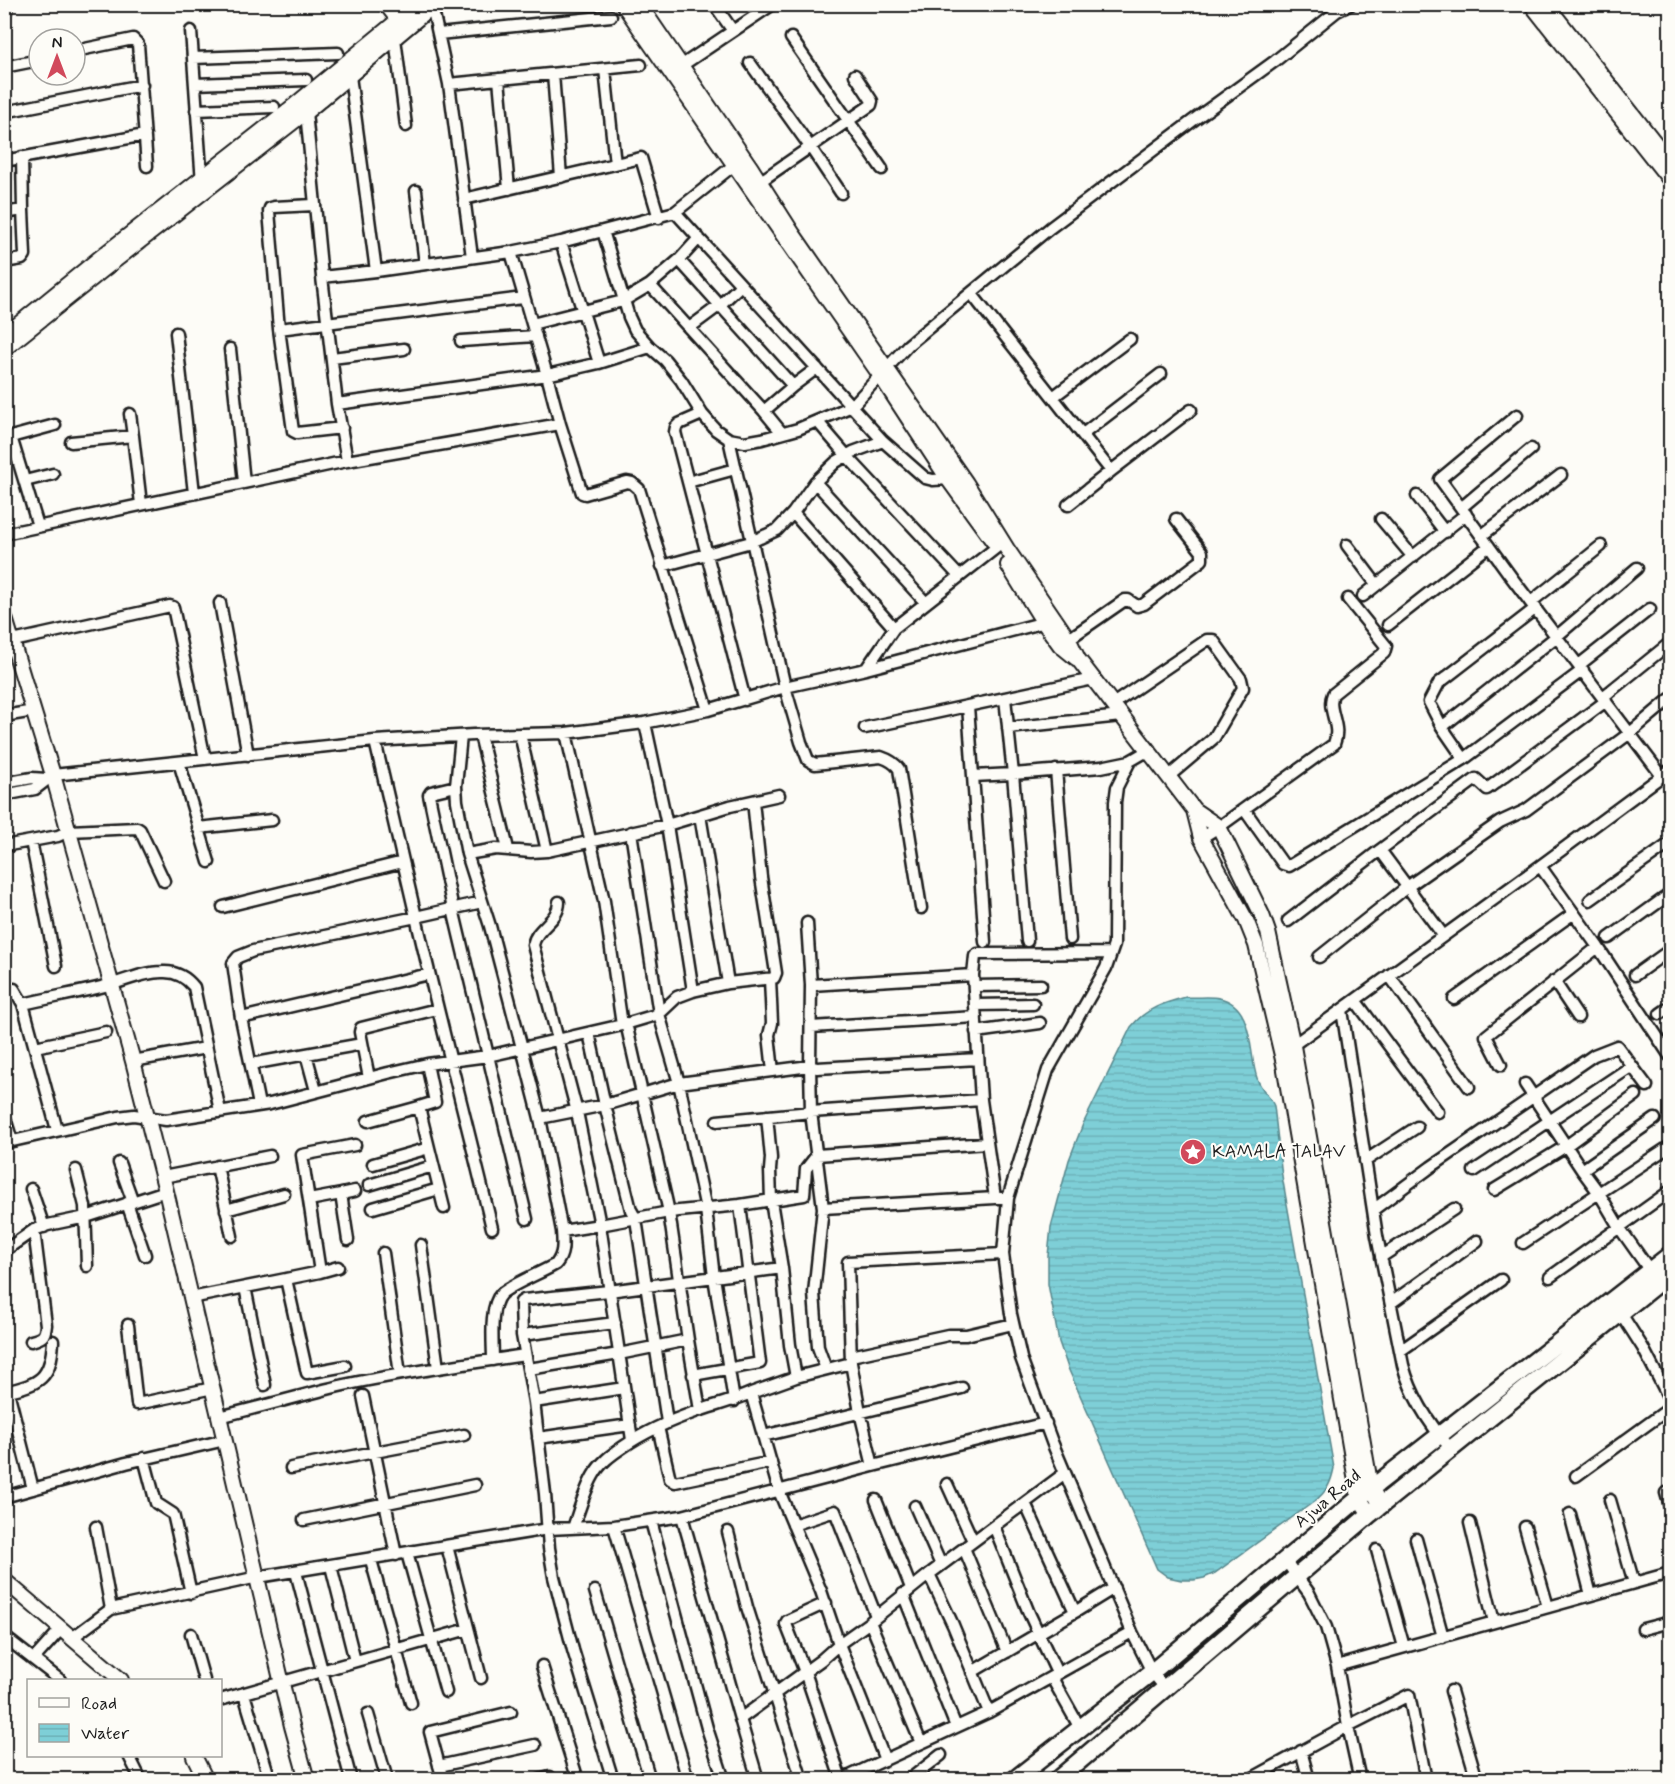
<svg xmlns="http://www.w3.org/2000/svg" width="1675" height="1784" font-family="Mynerve,sans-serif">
  <defs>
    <pattern id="water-rules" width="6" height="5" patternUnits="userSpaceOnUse" patternTransform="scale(1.5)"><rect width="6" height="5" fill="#7ecfd7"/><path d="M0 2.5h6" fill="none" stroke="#6cb1b8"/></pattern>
  </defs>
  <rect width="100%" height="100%" fill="#fdfcf7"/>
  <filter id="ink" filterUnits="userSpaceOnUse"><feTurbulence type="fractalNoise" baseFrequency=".0167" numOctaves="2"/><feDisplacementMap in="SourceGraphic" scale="12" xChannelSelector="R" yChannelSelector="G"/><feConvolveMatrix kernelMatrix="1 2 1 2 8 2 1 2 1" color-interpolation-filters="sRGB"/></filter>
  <g filter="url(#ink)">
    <path fill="url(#water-rules)" stroke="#57878c" stroke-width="1.5" d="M1186 997C1197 998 1209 996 1219 998 1255 1005 1248 1052 1257 1078 1260 1089 1270 1096 1274 1106L1282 1176 1334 1468C1331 1483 1327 1491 1315 1501L1215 1573 1204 1578 1194 1580H1181L1168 1577 1157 1569 1068 1368 1059 1342 1048 1284V1256L1051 1227 1069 1160 1083 1124 1131 1027C1146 1008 1164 1003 1186 997Z"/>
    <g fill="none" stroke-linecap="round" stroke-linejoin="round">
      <g stroke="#1c1c1c" stroke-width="15">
        <path id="minor" d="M5 4 6 11
          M714 4 733 31
          M1344 4 1337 11 1351 4
          M432 6 449 84 641 65
          M191 31 202 183
          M439 34 611 16
          M395 38 406 126
          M791 38 882 169
          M75 51 133 39 138 44 147 166
          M193 58 338 53
          M750 63 811 148 841 193
          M681 66 773 4
          M4 67 39 60
          M605 69 615 164
          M553 74 561 177
          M350 76 376 271
          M499 79 509 189
          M195 84 306 80
          M449 84 472 257
          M196 110 274 107
          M4 112 142 85
          M306 112 322 277 376 271 511 252
          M4 161 145 135
          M755 185 871 105 872 101 855 75
          M416 191 425 264
          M464 199 641 158 659 218
          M314 205 274 207 270 208 269 211 279 329 293 431 297 433 342 428
          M675 212 883 441 925 478 933 480 948 479
          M4 213 23 210 22 157
          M699 238 679 260 650 285 764 411 793 386 817 368
          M561 242 599 363
          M679 260 793 386
          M4 262 22 259 25 255 23 210
          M322 277 337 404 347 461
          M971 293 1111 471 1191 410
          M532 324 623 301 650 285
          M689 328 720 305 741 285
          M279 329 523 298
          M176 333 194 493
          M461 341 536 336
          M650 347 665 360 681 380 702 414 716 430 729 439 745 442 762 439 798 429 852 406 908 345 949 311 1050 228 1195 119 1275 61 1337 11
          M230 349 244 482
          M332 358 404 349
          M1053 397 1130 339
          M337 404 547 375 599 363 650 347 635 330 629 317 603 231
          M764 411 782 433
          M130 414 133 436
          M702 414 679 424 676 427 675 432 745 700
          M1517 415 1440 479 1512 578 1662 776
          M817 421 847 456 959 576
          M560 424 582 493 585 494 627 482 632 483 639 489 708 710
          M1083 434 1161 374
          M729 439 785 687 801 742 808 760 815 764 881 757C887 759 895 763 899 769L921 908
          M71 442 133 436 141 504
          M25 481 53 474
          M688 482 735 469
          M815 482 926 603
          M1417 496 1445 532
          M1068 505 1111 471
          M1461 508 1531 449
          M793 513 894 628 997 547
          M1381 519 1413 557
          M38 526 11 437 55 425
          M4 534 347 461 560 424 547 375 511 252 561 242 675 212 734 165
          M1481 536 1561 475
          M1347 545 1377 585
          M662 566 751 542 777 530 793 513 815 482 836 462 853 452 883 441
          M1363 596 1466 514
          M1531 602 1601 546
          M220 603 248 755
          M1536 608 1439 683 1429 702 1442 727 1464 759 1583 670
          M1388 625 1489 546
          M13 641 170 606 173 607 205 759
          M1063 643 1125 600H1128L1137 606 1144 604 1202 560V552L1176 519
          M1579 665 1650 609
          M866 669 894 628
          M1603 697 1670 643
          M1113 704 1207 640H1213L1241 679 1243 688 1214 738 1168 777
          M968 706 973 776
          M4 716 34 711
          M645 723 667 825 693 991
          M1442 727 1557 636 1637 568
          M865 728 1093 679
          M1008 728 1121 716
          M566 733 604 901 622 1025
          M520 734 547 851
          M480 735 508 849
          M461 736 456 786 457 801 467 854 490 926 522 1048 540 1118 562 1231C563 1244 564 1254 556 1264 543 1272 510 1285 501 1294 489 1306 493 1343 493 1360
          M375 741 416 917 482 902
          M1149 750 1130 761 1117 787 1115 802 1114 945 1106 968 1048 1070 1008 1198 1003 1254 1011 1314 1021 1358 1052 1442 1132 1632 1152 1672 1164 1687
          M179 762 209 862
          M1056 770 1070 939
          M1670 770 1540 866 1598 947 1670 1056
          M4 783 32 778 46 779
          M456 786 431 792 429 795 453 909 527 1219
          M4 795 35 789 53 775 375 741 473 735 566 733 644 723 708 710 785 687 866 669 1049 621
          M1244 809 1283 864 1289 866 1464 759
          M700 815 728 983
          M198 828 272 820
          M631 832 659 1014 679 1083 706 1209 714 1277 734 1401
          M1201 838 1219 827 1334 744C1342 725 1326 710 1333 694L1384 653 1386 646 1348 599
          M31 841 56 966
          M4 846 58 836 69 831 137 828 140 830 164 881
          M467 854 496 849 531 852 547 851 667 825 730 806 779 795
          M1590 900 1669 844 1670 846
          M559 902C559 921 536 927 533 945L577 1112 600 1225 562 1231
          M223 907 403 862
          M1288 921 1380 850
          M1443 935 1380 850 1476 779 1487 789 1606 701
          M1609 938 1670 894
          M1027 941 1013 774 1101 767 1130 761
          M985 942 973 776 1013 774 1005 698
          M1319 957 1407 887 1500 822 1526 810 1630 733 1670 699
          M1389 975 1469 1087
          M1635 975 1670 950
          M770 979 772 1023 769 1035 773 1071
          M1554 981 1578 1017
          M811 985 973 975
          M974 986 1041 985
          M4 991 14 989 23 1004 57 1130
          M1454 999 1574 913
          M1355 1000 1438 1112
          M23 1004C53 997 83 992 113 984 129 979 146 972 162 972 176 971 186 977 194 987L220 1111
          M975 1005 1033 1004
          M1342 1010 1377 1236 1403 1365C1411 1395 1430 1425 1451 1449
          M1660 1014 1670 1007
          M241 1018 233 963 238 957 253 951 416 917C440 1021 467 1124 492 1228
          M626 1023 669 1212 688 1340
          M811 1027 976 1017
          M976 1032 1040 1023
          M35 1047 106 1032
          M1289 1048 1540 866
          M306 1054 316 1091
          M133 1061 206 1048
          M251 1064 362 1044
          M1501 1065 1486 1036 1598 947
          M369 1078 360 1032 361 1028 437 1009
          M1525 1084 1582 1170 1599 1193 1619 1227 1653 1275
          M259 1105 241 1018 429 974
          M419 1107 435 1102 427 1064
          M4 1115 12 1141
          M767 1116 771 1158 770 1170 771 1201 782 1268 790 1345 796 1377
          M540 1118 605 1105 589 1033
          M368 1121 419 1107 429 1148
          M717 1121 811 1112 981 1100
          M4 1143 118 1117 134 1115 166 1120 270 1104 388 1073 427 1064 488 1056 622 1025 659 1014 677 997 693 991 728 983 774 978 776 973 761 877 753 801
          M1365 1161 1417 1127
          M119 1163 133 1202
          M373 1164 429 1148 444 1208
          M217 1166 232 1236
          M76 1170 85 1206 87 1266
          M1582 1170 1655 1119
          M1474 1171 1629 1068
          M163 1177 270 1156
          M369 1185 433 1166
          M31 1189 44 1227
          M1494 1190 1566 1146 1636 1095
          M341 1194 355 1191
          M1008 1198H995L981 1100 973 975 975 956 978 954 1111 953
          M309 1200 341 1194 348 1240
          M127 1203 145 1255
          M740 1205 804 1195 806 1169 817 1155 987 1143
          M373 1208 439 1189
          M823 1208 995 1198
          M226 1210 284 1194
          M1373 1210 1431 1167 1594 1055 1617 1046 1647 1086
          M1523 1243 1670 1146
          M421 1245 438 1368
          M4 1251 34 1230 48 1225 86 1217 166 1191
          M383 1253 400 1374
          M1381 1257 1454 1209
          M320 1272 338 1267
          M1550 1277 1670 1191
          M286 1279 320 1272 302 1155 355 1145
          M245 1287 265 1385
          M191 1298 286 1279 307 1373 345 1366
          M1391 1303 1477 1241
          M1620 1312 1643 1348 1670 1400
          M128 1325 137 1404 213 1388
          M522 1335 615 1323
          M31 1341C42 1338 45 1337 46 1325L34 1230
          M1400 1351 1501 1280
          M851 1356 948 1335H966L1013 1324
          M851 1363 848 1262 1003 1254
          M529 1369 619 1354 688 1340 700 1410
          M826 1369 818 1347 814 1293 823 1208 811 1112 810 1066 817 1068 978 1059
          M8 1391 33 1489
          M4 1392C40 1384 51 1379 53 1341
          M363 1396 396 1555
          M534 1402 624 1388
          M219 1417C261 1407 302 1395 344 1385 404 1372 465 1364 525 1355
          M667 1422 636 1219 631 1210 605 1105 679 1083 810 1066 811 985 807 923
          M658 1427 670 1479 675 1482 771 1462
          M763 1436 962 1388
          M538 1438 630 1425
          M632 1440 600 1225 669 1212 740 1205 760 1363 693 1375
          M144 1458 156 1503 173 1514 174 1518 191 1593
          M873 1466 860 1412 851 1363 796 1377 751 1393 779 1491 821 1591 839 1644 885 1760
          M291 1468 464 1435
          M1576 1476 1670 1408
          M947 1484 973 1541
          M1666 1493 1670 1507
          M4 1497 126 1463 225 1440
          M876 1500 911 1588
          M1610 1500 1634 1583
          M915 1506 941 1565
          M1570 1514 1591 1595
          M682 1516 740 1719
          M304 1520 475 1485
          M651 1521 707 1728 724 1780
          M1470 1523 1494 1622
          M793 1525 835 1511 876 1616
          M614 1526 688 1780
          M994 1526 1029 1613 1057 1673
          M96 1527 111 1609
          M1525 1527 1548 1607
          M573 1528C579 1511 584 1492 593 1476 600 1463 611 1455 623 1447 646 1431 672 1420 698 1411 716 1405 733 1401 751 1393
          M728 1532 747 1607 802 1780
          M1416 1539 1443 1637
          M447 1546 481 1678
          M964 1548 1007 1652
          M1377 1550 1404 1647
          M407 1553 446 1692
          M371 1560 411 1703
          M1285 1560 1309 1593 1326 1627 1337 1666 1348 1726 1360 1780
          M331 1566 355 1661
          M296 1572 351 1780
          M929 1574 953 1625 989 1712
          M595 1591 650 1780
          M903 1594 956 1727
          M826 1603 787 1621 786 1624 805 1672 841 1779
          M1075 1612 1114 1588
          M870 1622 921 1743
          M1643 1629 1670 1622
          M191 1634 204 1680
          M6 1638 60 1680
          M72 1638 111 1609 258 1577 548 1529 614 1526 682 1516 873 1466 1046 1423
          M34 1659 61 1629
          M542 1666 578 1780
          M1337 1666 1670 1573
          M972 1672 1075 1612 1025 1503
          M1052 1678 1080 1728
          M1451 1691 1477 1780
          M244 1694 270 1780
          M220 1700 468 1629
          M368 1714 386 1776
          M1301 1751 1309 1780
          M129 1756 141 1780
          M439 1766 535 1745
          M443 1780 430 1732 511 1712
          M539 1780 550 1777
          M613 1780 573 1650 554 1577 549 1548 545 1494 534 1402 522 1335 521 1302 524 1300 609 1291 782 1268
          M758 1780 740 1719 821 1660 839 1644 870 1622 932 1572 1065 1473
          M841 1780 989 1712 1132 1632
          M909 1780 941 1755
          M1249 1780 1348 1726 1409 1695 1426 1780"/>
      </g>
      <g stroke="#1c1c1c" stroke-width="18">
        <path id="tertiary" d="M386 4 403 26
          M623 4 880 375 948 479 993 541
          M639 4 751 168 793 234 966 483 1007 549 1069 640 1078 659 1194 810 1219 827 1262 915 1268 932 1293 1046 1371 1488 1381 1505
          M1531 4 1670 180
          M1546 4 1670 162
          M4 336 101 257 295 105 418 4
          M4 349 104 269 306 112 435 4
          M1008 565 1044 623 1060 645 1076 658
          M4 615 53 775 133 1061 166 1191 292 1726 307 1780
          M1194 810 1201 838 1246 920 1256 945 1284 1064 1359 1498 1370 1514
          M4 1580 121 1680
          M194 1756 206 1780"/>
      </g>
      <g stroke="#1c1c1c" stroke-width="21">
        <path id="primary" d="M1014 1780 1152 1672 1359 1498 1670 1255
          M1057 1780 1370 1514 1670 1273"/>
      </g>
      <use href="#minor" stroke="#fdfcf7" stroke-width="10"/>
      <use href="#tertiary" stroke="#fdfcf7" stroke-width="14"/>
      <use href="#primary" stroke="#fdfcf7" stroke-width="16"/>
    </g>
  </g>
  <defs>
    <g id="sight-disc" transform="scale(1.35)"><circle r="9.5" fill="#d1495b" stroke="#fdfcf7"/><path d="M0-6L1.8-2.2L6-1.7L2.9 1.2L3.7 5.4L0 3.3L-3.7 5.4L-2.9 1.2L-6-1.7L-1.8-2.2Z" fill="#fff"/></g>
  </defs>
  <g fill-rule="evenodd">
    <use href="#sight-disc" x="1193" y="1152"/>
  </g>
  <g text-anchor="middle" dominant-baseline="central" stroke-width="4.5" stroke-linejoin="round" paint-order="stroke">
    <g font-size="18" fill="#1c1c1c" stroke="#fdfcf7" text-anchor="start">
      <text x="1212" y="1152">KAMALA TALAV</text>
    </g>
    <g font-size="18" fill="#1c1c1c" stroke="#fdfcf7">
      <text transform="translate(1328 1499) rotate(-40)">Ajwa Road</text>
    </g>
  </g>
  <rect width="1675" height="1784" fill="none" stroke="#fdfcf7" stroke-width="24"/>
  <rect x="12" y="12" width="1651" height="1760" fill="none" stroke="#1c1c1c" stroke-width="2" filter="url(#ink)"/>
  <rect x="27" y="1679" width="195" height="78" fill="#fdfcf7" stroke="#a3a29f" stroke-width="1.5"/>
  <rect x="39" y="1698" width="30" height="9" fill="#fdfcf7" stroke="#a3a29f" stroke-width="1.5"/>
  <text x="81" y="1709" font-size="18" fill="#1c1c1c">Road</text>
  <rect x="39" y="1724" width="30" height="18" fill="url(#water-rules)" stroke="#a3a29f" stroke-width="1.5"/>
  <text x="81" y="1739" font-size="18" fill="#1c1c1c">Water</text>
  <g transform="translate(57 57)"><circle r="28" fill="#fdfcf7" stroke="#a3a29f" stroke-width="1.5"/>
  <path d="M0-4.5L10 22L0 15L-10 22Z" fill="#d1495b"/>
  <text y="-9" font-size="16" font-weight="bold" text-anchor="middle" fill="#1c1c1c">N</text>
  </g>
</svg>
